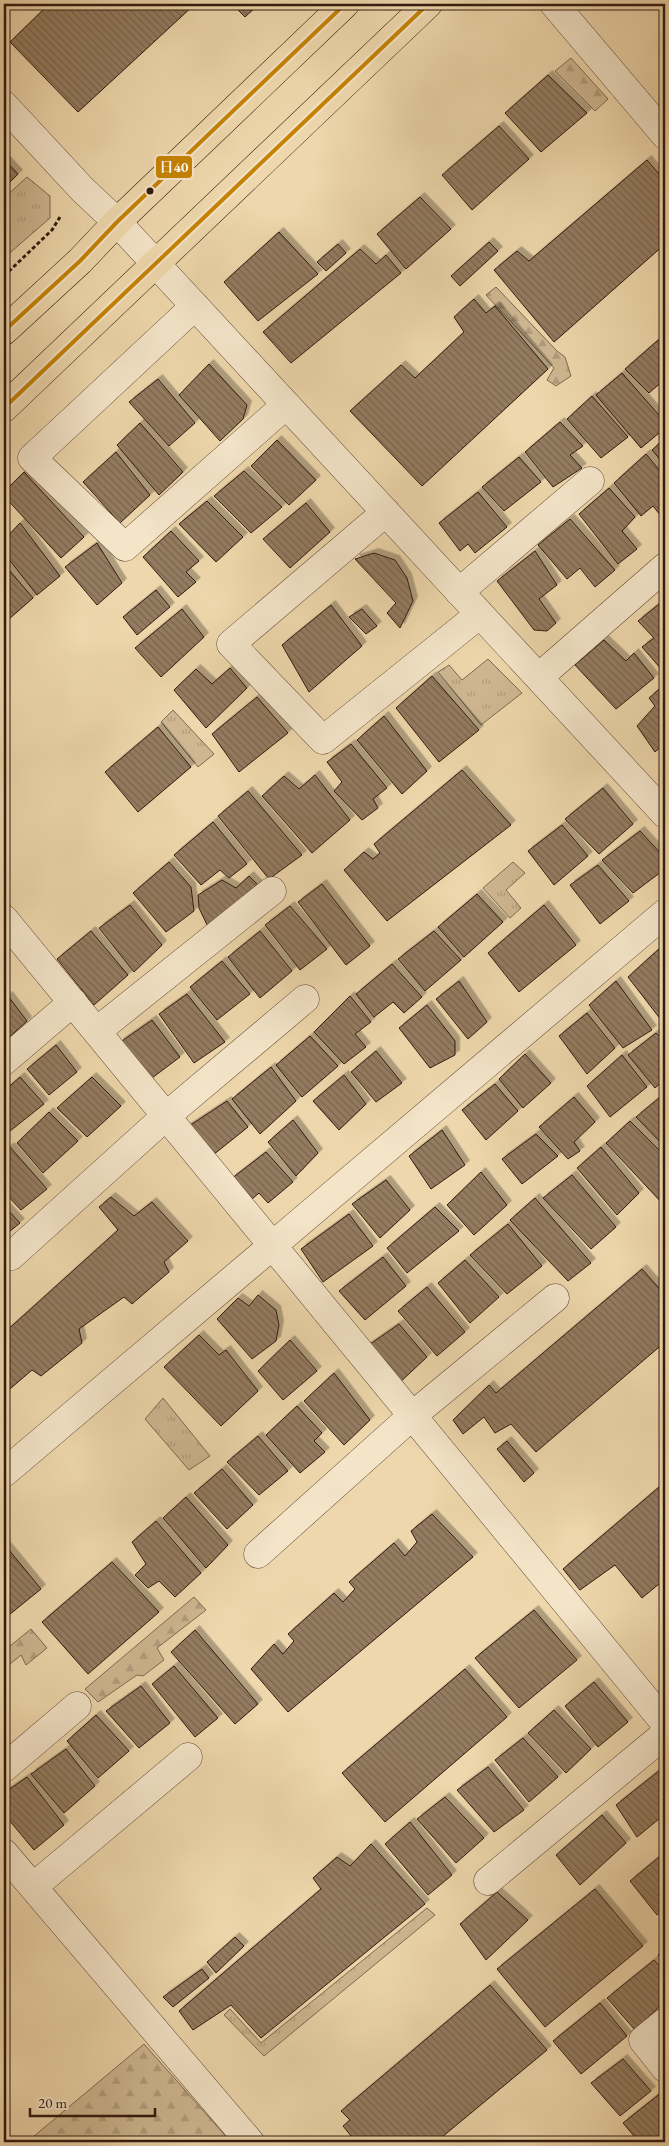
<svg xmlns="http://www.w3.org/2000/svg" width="669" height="2146" font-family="'EB Garamond','Noto Serif JP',serif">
  <defs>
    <pattern id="grass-tufts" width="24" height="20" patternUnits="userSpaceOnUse" patternTransform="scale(1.25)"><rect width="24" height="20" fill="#ceb791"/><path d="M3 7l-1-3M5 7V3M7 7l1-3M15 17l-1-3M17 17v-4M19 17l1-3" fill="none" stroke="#b19d7c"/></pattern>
    <pattern id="forest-firs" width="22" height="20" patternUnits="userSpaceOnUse" patternTransform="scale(1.25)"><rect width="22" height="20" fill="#ceb791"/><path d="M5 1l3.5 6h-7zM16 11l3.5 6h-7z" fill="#b19d7c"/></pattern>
    <pattern id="building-back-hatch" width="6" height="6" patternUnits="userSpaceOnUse" patternTransform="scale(1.25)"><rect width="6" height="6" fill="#947c61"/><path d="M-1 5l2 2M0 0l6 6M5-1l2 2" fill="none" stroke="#79654e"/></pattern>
    <filter id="shadow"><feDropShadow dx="4.5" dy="-4.5" stdDeviation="0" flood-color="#0004"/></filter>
  </defs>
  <rect width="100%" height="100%" fill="#eed7ac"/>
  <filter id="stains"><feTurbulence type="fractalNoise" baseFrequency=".004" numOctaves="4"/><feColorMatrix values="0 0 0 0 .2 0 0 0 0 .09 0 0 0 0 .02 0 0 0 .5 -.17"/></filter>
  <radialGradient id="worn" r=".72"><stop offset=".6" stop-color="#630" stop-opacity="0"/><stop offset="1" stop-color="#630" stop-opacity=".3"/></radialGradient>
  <path fill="url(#grass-tufts)" stroke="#806850" d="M27 177 50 196V218L4 258V198Z
    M488 659 522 693 481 725 438 672 449 665 462 680Z
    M173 710 214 754 198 767 161 722Z
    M513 862 525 873 506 890 521 908 510 918 483 888Z
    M163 1398 210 1456 189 1470 145 1419Z
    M427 1908 435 1915 264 2056 224 2015 230 2009 261 2043Z"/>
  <path fill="url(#forest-firs)" stroke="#806850" d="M571 58 608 99 595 111 555 71Z
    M496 287 557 351 565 357 571 376 556 386 547 380 554 368 486 295Z
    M194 1597 206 1610 157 1648 164 1660 143 1676 137 1675 98 1702 85 1689Z
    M31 1629 47 1648 26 1665 21 1655 4 1669V1651Z
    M144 2044 231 2142H27Z"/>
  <path fill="url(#building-back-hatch)" stroke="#321a0f" filter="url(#shadow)" d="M49 4H195L78 112 10 42Z
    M232 4H259L245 17Z
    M548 75 587 113 541 152 505 113Z
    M499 126 529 159 472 210 442 175Z
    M4 159 18 174 4 188Z
    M647 160 665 181V244L554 342 494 270 517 251 529 261Z
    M420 197 451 229 406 269 377 234Z
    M279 232 318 274 258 321 224 282Z
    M489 242 498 251 460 286 451 276Z
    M338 244 346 253 326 271 317 262Z
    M360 249 376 264 386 255 401 273 291 363 263 332Z
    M474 299 486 313 495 306 548 369 422 486 350 411 401 365 415 378 464 332 454 317Z
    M664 335 665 379 649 393 625 369Z
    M209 364 247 405 243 419 220 441 179 395Z
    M622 373 665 422V428L641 448 596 395Z
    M158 379 195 423 169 446 129 402Z
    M592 396 628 437 601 458 567 419Z
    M560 422 583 446 570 455 582 468 553 487 525 452Z
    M140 423 183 472 159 495 117 445Z
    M665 438V466L652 450Z
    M277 440 316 480 289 505 251 466Z
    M116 452 150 495 120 523 83 482Z
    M646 454 665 477V521L653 506 641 516 614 483Z
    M519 457 541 482 504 511 482 487Z
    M244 471 282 507 251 533 214 496Z
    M24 472 84 537 61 558 4 496V492Z
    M609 488 635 517 622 531 637 549 618 564 579 514Z
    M478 492 507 527 475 553 468 544 460 551 439 523Z
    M207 501 243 537 216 562 179 524Z
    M306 503 330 532 290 568 263 539Z
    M570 519 615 570 595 587 580 568 567 579 538 545Z
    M20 523 60 576 37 595 4 553V540Z
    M171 531 199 561 186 572 196 582 178 597 143 557Z
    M97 543 122 583 97 605 65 567Z
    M535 551 557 585 539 599 556 623 547 631 534 630 497 581Z
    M374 553 395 560 407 578 413 601 400 628 387 613 396 603 355 559Z
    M4 564 33 598 9 619 4 614Z
    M156 590 170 607 137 635 123 617Z
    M664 600 665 668 662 670 642 647 654 638 638 621Z
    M331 605 362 646 309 692 282 645Z
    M182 609 204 637 161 677 135 648Z
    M362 609 377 626 366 634 349 617Z
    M604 640 626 661 634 653 654 678 616 709 575 665Z
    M230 668 247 688 206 728 174 690 196 669 212 684Z
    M432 676 479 730 439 762 396 708Z
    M665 684V743L655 752 637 726 655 706 649 698Z
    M257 697 288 733 239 772 212 734Z
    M384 716 427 771 402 794 357 740Z
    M158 727 191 767 138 812 105 772Z
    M351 744 387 788 373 799 378 808 362 820 334 791 342 782 327 762Z
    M462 770 511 825 387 921 344 870 364 852 373 859 380 853 374 844Z
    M315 775 350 820 312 853 262 796 284 776 299 789Z
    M603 788 633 824 599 854 565 819Z
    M248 791 302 855 269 879 218 816Z
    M213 822 247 864 229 878 220 870 201 885 174 855Z
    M562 825 588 856 554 885 528 851Z
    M640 831 665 858V869L633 893 602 860Z
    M169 862 191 887 194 911 166 932 133 893Z
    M598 865 629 901 600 924 570 885Z
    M249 876 260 887 209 929 199 908 198 895 222 880 236 888Z
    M322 884 370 946 346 965 298 902Z
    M477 894 503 922 464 957 438 927Z
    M130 905 162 945 134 972 99 928Z
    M544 905 576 945 519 992 488 953Z
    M290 906 327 949 300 970 265 925Z
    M91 931 128 975 94 1005 57 959Z
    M260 931 292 971 260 998 228 957Z
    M434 931 461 960 425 991 398 959Z
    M660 948 665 955V1025L628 977Z
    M222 961 250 994 217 1020 190 987Z
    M392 964 422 997 404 1013 393 1002 374 1017 356 994Z
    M459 981 487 1022 468 1039 436 999Z
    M616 981 652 1030 623 1048 589 1005Z
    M187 994 225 1042 194 1063 159 1014Z
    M8 996 27 1021 4 1042V999Z
    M350 996 371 1022 355 1034 366 1047 344 1064 314 1032Z
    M427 1005 455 1041V1055L430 1068 399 1028Z
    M587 1013 615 1048 587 1074 559 1036Z
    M152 1020 180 1057 148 1081 119 1043Z
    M656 1033 665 1042V1079L655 1088 628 1055Z
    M310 1036 338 1066 302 1097 276 1065Z
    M56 1045 77 1072 49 1095 27 1069Z
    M376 1051 402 1083 376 1102 351 1072Z
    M525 1054 551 1083 523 1108 499 1079Z
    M622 1055 647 1087 610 1117 587 1086Z
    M271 1067 296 1101 260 1134 232 1099Z
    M344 1075 366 1104 339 1130 313 1101Z
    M20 1077 44 1104 5 1135 4 1091Z
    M92 1077 121 1106 87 1137 57 1108Z
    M495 1084 518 1111 486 1140 462 1110Z
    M665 1093V1147L636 1117Z
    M574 1097 595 1122 574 1142 580 1151 568 1159 539 1127Z
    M227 1101 248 1127 208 1159 186 1128Z
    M49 1112 78 1141 43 1173 17 1143Z
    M293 1120 318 1153 296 1176 268 1142Z
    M630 1121 665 1156V1169L662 1173 665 1176V1200L662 1203 606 1143Z
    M442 1130 465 1165 431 1189 409 1156Z
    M536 1134 558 1156 522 1184 502 1159Z
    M10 1147 47 1189 21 1210 4 1192V1152Z
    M601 1147 639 1193 617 1215 577 1168Z
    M266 1152 293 1182 268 1203 259 1193 245 1205 231 1179Z
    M481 1172 507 1205 474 1235 447 1205Z
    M572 1175 616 1227 591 1249 543 1198Z
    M386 1180 410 1210 380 1238 352 1204Z
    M111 1197 134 1216 152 1202 188 1241 164 1262 169 1272 132 1304 124 1297 79 1329 82 1343 41 1376 32 1370 4 1394V1333L118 1230 99 1207Z
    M535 1198 591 1263 568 1281 510 1220Z
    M4 1206 20 1223 4 1236Z
    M435 1207 459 1231 407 1273 387 1248Z
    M349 1214 373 1246 323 1282 301 1249Z
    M508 1224 542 1266 507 1294 470 1255Z
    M383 1257 406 1286 365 1320 339 1291Z
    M465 1260 499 1297 470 1323 438 1283Z
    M642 1269 665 1295V1342L536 1452 511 1424 495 1433 484 1417 463 1434 453 1420 489 1385 496 1393Z
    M427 1287 465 1332 437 1356 398 1311Z
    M258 1295 276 1310 279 1325 276 1341 252 1359 217 1319 238 1298 249 1306Z
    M399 1324 427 1357 397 1385 366 1347Z
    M199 1335 219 1355 226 1350 258 1391 221 1426 164 1367Z
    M290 1340 317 1371 283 1400 258 1371Z
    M334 1373 370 1420 344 1445 304 1401Z
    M297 1406 322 1433 314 1441 325 1452 300 1473 266 1435Z
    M258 1436 288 1471 259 1495 227 1462Z
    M507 1441 534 1473 524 1482 497 1449Z
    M222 1469 253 1505 227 1529 194 1493Z
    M665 1482V1579L642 1598 615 1565 580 1590 563 1569Z
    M186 1497 228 1545 206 1568 163 1518Z
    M432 1514 473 1557 288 1712 251 1669 274 1644 283 1654 294 1641 288 1634 334 1593 343 1602 355 1589 349 1582 394 1543 405 1556 417 1542 411 1531Z
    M156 1521 201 1573 175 1597 159 1581 148 1588 135 1575 146 1564 132 1542Z
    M4 1544 41 1589 4 1619Z
    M112 1562 159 1612 88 1674 42 1622Z
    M534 1610 577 1660 519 1708 475 1658Z
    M195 1630 258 1704 235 1724 171 1652Z
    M174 1666 218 1718 195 1737 152 1684Z
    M465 1669 507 1717 385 1822 342 1773Z
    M594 1682 628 1722 598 1747 565 1706Z
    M141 1686 170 1723 139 1748 106 1711Z
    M554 1710 591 1749 566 1773 528 1733Z
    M96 1715 129 1751 98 1778 67 1741Z
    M523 1738 558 1777 529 1802 495 1760Z
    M66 1749 95 1786 64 1813 31 1774Z
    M665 1766V1814L637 1837 616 1805Z
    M488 1767 524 1810 494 1832 457 1790Z
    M27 1777 64 1825 34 1850 4 1814V1793Z
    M445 1797 484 1838 456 1863 417 1819Z
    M602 1815 626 1843 580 1885 556 1855Z
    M410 1822 452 1875 428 1895 385 1844Z
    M371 1844 425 1904 261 2038 231 2005 193 2030 179 2011 321 1889 313 1878 337 1857 350 1866Z
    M665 1852V1908L657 1915 630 1881Z
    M595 1889 643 1946 545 2027 497 1969Z
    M497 1892 528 1920 486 1960 460 1924Z
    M235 1937 244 1946 216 1973 207 1962Z
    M665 1949V1963L658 1955Z
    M654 1960 665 1972V2001L635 2030 607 1998Z
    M202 1969 209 1978 173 2007 163 1997Z
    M490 1985 547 2050 436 2142H356L343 2126 350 2120 341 2111Z
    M600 2003 627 2036 581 2074 553 2041Z
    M623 2059 651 2091 620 2116 591 2083Z
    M662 2092 665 2096V2142H639L623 2123Z"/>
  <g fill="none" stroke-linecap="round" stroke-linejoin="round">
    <g stroke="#614936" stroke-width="29">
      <path id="minor" d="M554 4 665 135
        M4 105 83 190 117 222 156 264 665 814
        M195 306 32 458 125 547 286 405
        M386 512 231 644 323 740 480 614
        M459 592 590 481
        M539 677 665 567
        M4 919 665 1723
        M97 1031 272 891
        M4 1061 73 1002
        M11 1256 166 1116 305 999
        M4 1473 665 913
        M258 1554 413 1415 555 1298
        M4 1768 77 1706
        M4 1853 250 2142
        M488 1881 665 1734
        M33 1887 188 1757
        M665 2022 643 2040 665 2068"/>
    </g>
    <g stroke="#321a0f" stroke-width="29">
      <path id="major" d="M4 331 80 261 117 222 345 4
        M4 408 428 4"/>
    </g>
    <path stroke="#321a0f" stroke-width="3" stroke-dasharray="4 2.5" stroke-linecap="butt" d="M4 276 52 230 60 217"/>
    <use href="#minor" stroke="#f4e5c9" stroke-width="28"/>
    <use href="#major" stroke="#eed7ac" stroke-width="28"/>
    <g stroke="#f4e5c9" stroke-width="8">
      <path id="bus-1" d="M4 331 80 261 117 222 345 4
        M4 408 428 4"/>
    </g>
    <use href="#bus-1" stroke="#c68304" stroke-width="4"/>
  </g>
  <circle fill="#321a0f" stroke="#f4e5c9" stroke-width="2" cx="150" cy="191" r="4.5"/>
  <rect stroke="#f4e5c9" stroke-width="2" x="155" y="155" width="38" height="24" rx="5" fill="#c68304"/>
  <g font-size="14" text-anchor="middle" font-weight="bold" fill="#fff">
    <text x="174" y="172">日40</text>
  </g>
  <rect width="669" height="2146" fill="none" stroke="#eed7ac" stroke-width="20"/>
  <rect x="5" y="5" width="659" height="2136" fill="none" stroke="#321a0f" stroke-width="2.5"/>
  <rect x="10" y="10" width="649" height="2126" fill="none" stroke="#321a0f"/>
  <path d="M30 2108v8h125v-8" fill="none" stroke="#321a0f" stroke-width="2.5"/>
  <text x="38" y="2108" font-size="15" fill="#321a0f" stroke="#f4e5c9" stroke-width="4" paint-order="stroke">20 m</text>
  <rect width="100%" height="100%" filter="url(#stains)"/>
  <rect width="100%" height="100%" fill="url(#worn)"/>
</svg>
